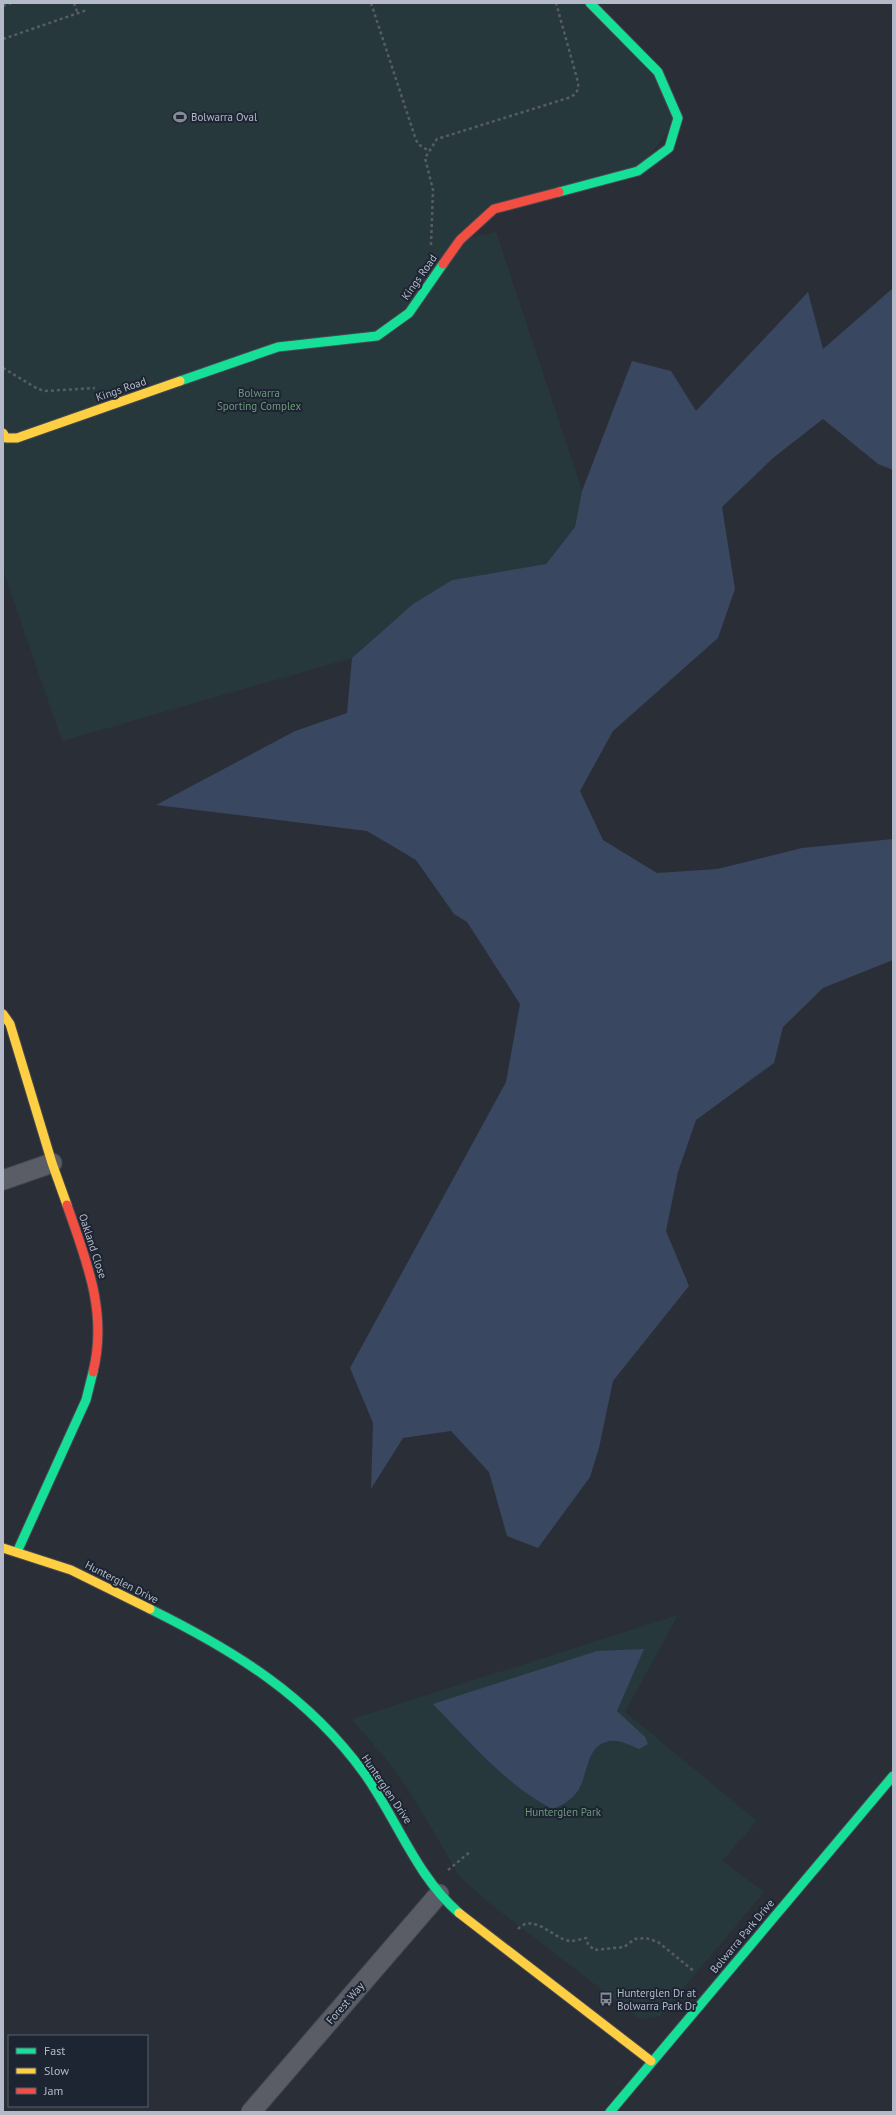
<svg xmlns="http://www.w3.org/2000/svg" width="896" height="2115" font-family="'PT Sans',sans-serif">
  <rect width="100%" height="100%" fill="#2a2e37"/>
  <path fill="#27383d" d="M3 3H590L658 72 678 118 638 171 494 209 461 240 496 232 582 491 575 527 546 564 452 580 413 604 352 658 62 741 3 569Z
    M678 1615 625 1712 757 1821 722 1861 764 1892 660 2016 640 2019 493 1906 460 1877 414 1798 391 1765 352 1719Z"/>
  <path fill="#394761" d="M893 288V470L878 464 823 419 773 458 722 507 735 589 718 638 613 731 580 791 603 840 657 873 717 869 802 848 893 839V960L823 988 783 1027 774 1063 696 1120 678 1172 666 1231 689 1286 613 1381 599 1448 590 1477 538 1548 507 1536 489 1472 451 1431 403 1438 371 1489 373 1423 350 1368 506 1082 520 1004 467 922 454 914 416 860 367 831 156 805 295 731 347 713 352 658 413 604 452 580 546 564 575 527 582 491 632 361 671 371 696 411 808 292 823 349Z
    M644 1649 617 1711 645 1737 648 1744 639 1749C629 1745 617 1738 606 1742 585 1748 588 1778 577 1792 570 1801 563 1805 552 1809 505 1784 470 1742 433 1704L597 1651Z"/>
  <g fill="none" stroke-linecap="round" stroke-linejoin="round">
    <g stroke="#464950" stroke-width="21">
      <path id="street" d="M3 1180 52 1163
        M251 2112 439 1894"/>
    </g>
    <g stroke="#464950" stroke-width="11">
      <path id="fast" d="M559 192 638 171 669 148 678 118 658 72 590 3
        M180 381 278 347 377 336 409 313 443 264
        M17 1552 86 1400 93 1372
        M150 1609C235 1651 308 1696 364 1773 397 1819 416 1876 459 1913
        M610 2112 893 1776"/>
    </g>
    <g stroke="#464950" stroke-width="11">
      <path id="slow" d="M3 433 6 438H17L180 381
        M3 1014 10 1024 52 1163 67 1205
        M3 1548 71 1570 150 1609
        M459 1913 651 2061"/>
    </g>
    <g stroke="#464950" stroke-width="11">
      <path id="jam" d="M443 264 460 240 494 209 559 192
        M67 1205C86 1260 108 1312 93 1372"/>
    </g>
    <path stroke="#575c62" stroke-width="2.5" stroke-dasharray="3 3" stroke-linecap="butt" d="M74 3 78 14
      M371 3 415 137 418 144 429 151
      M3 6 11 3
      M3 39 87 10
      M431 245 433 190 425 158 437 139 568 98C576 95 579 91 578 82L556 3
      M3 368 38 389 45 391 95 388
      M448 1870 471 1851
      M518 1929C534 1912 553 1939 570 1941 575 1941 581 1939 586 1938L588 1944 594 1950 624 1947 635 1939 646 1938 658 1942 695 1972"/>
    <use href="#street" stroke="#5a5d65" stroke-width="19"/>
    <use href="#fast" stroke="#16e098" stroke-width="9"/>
    <use href="#slow" stroke="#ffcf43" stroke-width="9"/>
    <use href="#jam" stroke="#f24e42" stroke-width="9"/>
  </g>
  <defs>
    <g id="stadium-bare" transform="scale(1.08)"><path d="M0-5a6.5 5 0 1 0 0 10a6.5 5 0 1 0 0-10ZM-3.5-1.8h7v3.6h-7Z" fill="#848995" stroke="#1d2432" stroke-width="2.5" paint-order="stroke"/></g>
    <g id="bus-bare" transform="scale(1.08)"><path d="M-5-6H5V4H4V6H2V4H-2V6H-4V4H-5ZM-3.5-4V0h7V-4ZM-3.5 1.2v1.5H-2V1.2ZM2 1.2v1.5H3.5V1.2Z" fill="#848995" stroke="#1d2432" stroke-width="2.5" paint-order="stroke"/></g>
  </defs>
  <g fill-rule="evenodd">
    <use href="#stadium-bare" x="180" y="117"/>
    <use href="#bus-bare" x="606" y="1999"/>
  </g>
  <g text-anchor="middle" dominant-baseline="central" stroke-width="4" stroke-linejoin="round" paint-order="stroke">
    <g font-size="11" fill="#b4bac8" stroke="#1d2432" text-anchor="start">
      <text x="191" y="117">Bolwarra Oval</text>
      <text x="617" y="1993">Hunterglen Dr at<tspan x="617" dy="13">Bolwarra Park Dr</tspan></text>
    </g>
    <g font-size="11" fill="#b4bac8" stroke="#1d2432">
      <text transform="translate(419 277) rotate(-55)">Kings Road</text>
      <text transform="translate(121 389) rotate(-19)">Kings Road</text>
      <text transform="translate(93 1246) rotate(72)">Oakland Close</text>
      <text transform="translate(122 1582) rotate(27)">Hunterglen Drive</text>
      <text transform="translate(387 1789) rotate(56)">Hunterglen Drive</text>
      <text transform="translate(742 1936) rotate(-50)">Bolwarra Park Drive</text>
      <text transform="translate(345 2003) rotate(-49)">Forest Way</text>
    </g>
    <g font-size="11" fill="#6c9879" stroke="#1d2432">
      <text x="259" y="393">Bolwarra<tspan x="259" dy="13">Sporting Complex</tspan></text>
      <text x="563" y="1812">Hunterglen Park</text>
    </g>
  </g>
  <rect width="896" height="2115" fill="none" stroke="#b4bac8" stroke-width="8"/>
  <rect x="8" y="2035" width="140" height="72" fill="#1d2432" stroke="#59606e"/>
  <rect x="16" y="2048" width="20" height="6" fill="#16e098" stroke="#59606e"/>
  <text x="44" y="2055" font-size="12" fill="#b4bac8">Fast</text>
  <rect x="16" y="2068" width="20" height="6" fill="#ffcf43" stroke="#59606e"/>
  <text x="44" y="2075" font-size="12" fill="#b4bac8">Slow</text>
  <rect x="16" y="2088" width="20" height="6" fill="#f24e42" stroke="#59606e"/>
  <text x="44" y="2095" font-size="12" fill="#b4bac8">Jam</text>
</svg>
